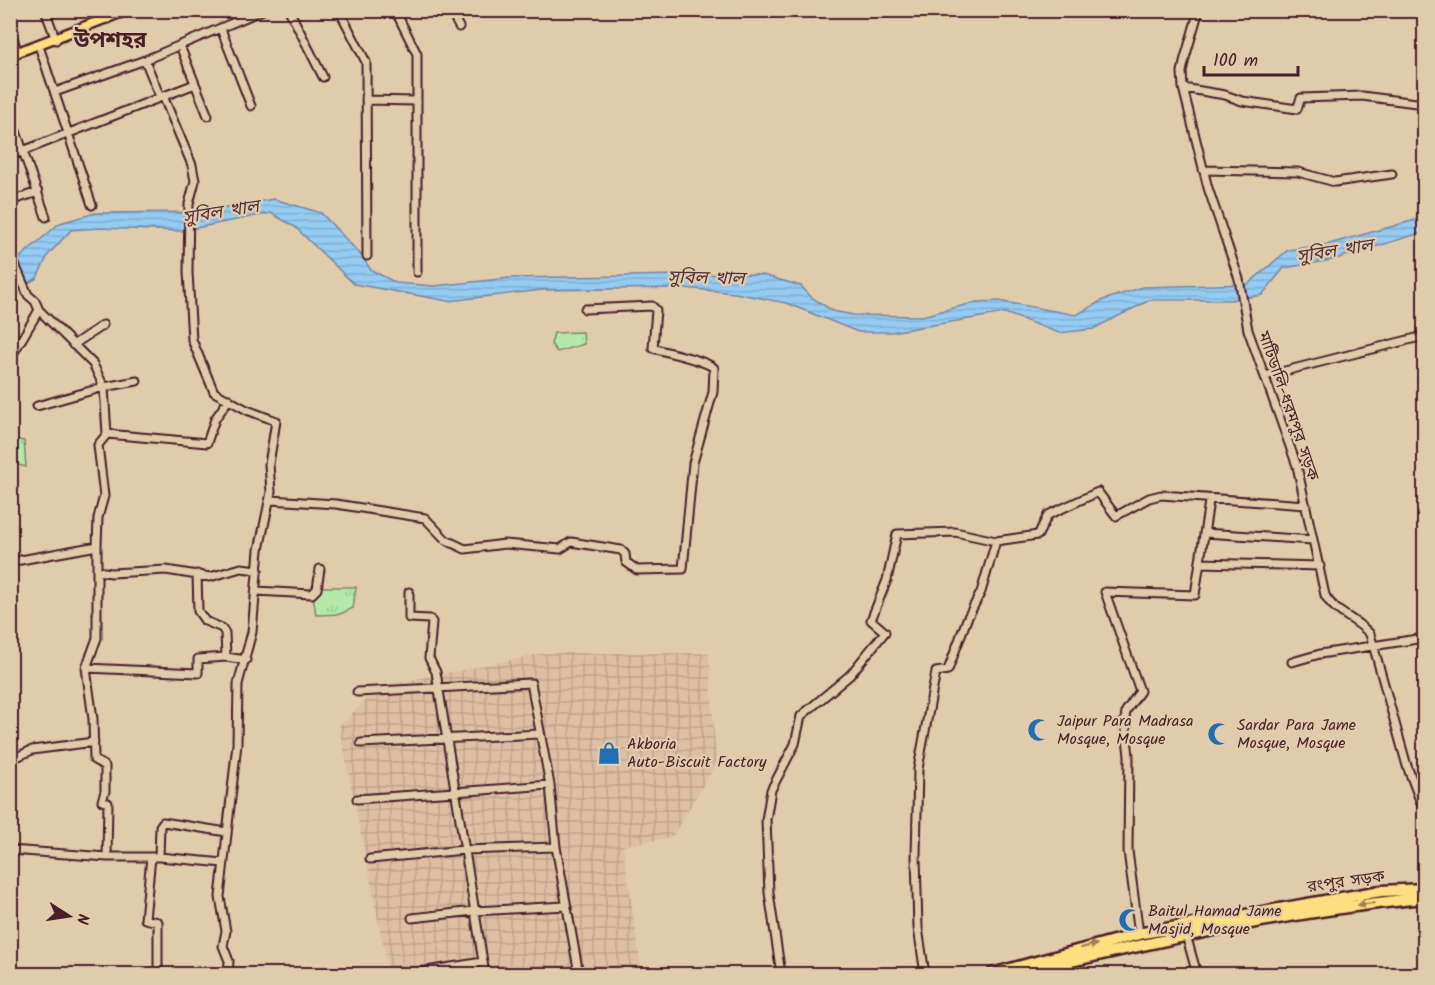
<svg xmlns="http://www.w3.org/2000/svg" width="1435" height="985" font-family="Kalam,'Noto Sans Bengali',sans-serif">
  <defs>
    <pattern id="industrial-grid" width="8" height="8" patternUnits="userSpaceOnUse" patternTransform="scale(1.5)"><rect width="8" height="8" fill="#debfa3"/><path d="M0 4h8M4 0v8" fill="none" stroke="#c0a48c"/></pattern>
    <pattern id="park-tufts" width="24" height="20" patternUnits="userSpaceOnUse" patternTransform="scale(1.5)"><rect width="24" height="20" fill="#b4e9ab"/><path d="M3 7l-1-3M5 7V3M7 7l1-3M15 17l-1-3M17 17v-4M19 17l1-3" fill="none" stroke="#9cc793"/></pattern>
    <pattern id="water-rules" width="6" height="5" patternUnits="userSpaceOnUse" patternTransform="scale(1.5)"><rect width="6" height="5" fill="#94cbf3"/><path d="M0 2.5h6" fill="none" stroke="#81aed0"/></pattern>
  </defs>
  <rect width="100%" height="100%" fill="#e0ccab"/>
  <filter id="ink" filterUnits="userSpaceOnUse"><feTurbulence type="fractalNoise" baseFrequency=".0167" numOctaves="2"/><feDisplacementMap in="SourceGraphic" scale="12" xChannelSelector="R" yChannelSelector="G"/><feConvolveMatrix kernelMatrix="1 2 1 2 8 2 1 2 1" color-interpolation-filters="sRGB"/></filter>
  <g filter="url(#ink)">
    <path fill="url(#industrial-grid)" d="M545 653H709L716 764 672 837 623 846 642 974H389L339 726 381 686Z"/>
    <path fill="url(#park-tufts)" stroke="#7f846b" stroke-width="1.5" d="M583 332 584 344 557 352 551 344 554 333Z
      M11 438 24 441 26 467 11 463Z
      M319 587H356L353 608 340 614 316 615 313 595 319 593Z"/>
    <path fill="url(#water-rules)" stroke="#7686a3" stroke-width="1.5" d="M274 199 321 213 360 254 371 270 396 283 434 286 510 278 744 274 763 275 801 286 811 297 833 311 853 315 922 316 977 302 999 301 1076 315 1103 300 1143 287 1248 284 1288 250 1329 244 1415 220 1424 212V232L1332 260 1284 268 1262 295 1230 300H1150L1093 329 1059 333 1005 313 891 332H858L786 303 735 293 684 288 542 290 448 301 354 284 295 227 271 213 181 231 100 228 71 230 48 255 37 278 11 294V265L60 223 95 213 197 212Z"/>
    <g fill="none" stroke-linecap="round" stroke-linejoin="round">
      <g stroke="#4a1f2b" stroke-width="11">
        <path id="minor" d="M45 10 56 40
          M104 10 108 19
          M289 10 323 77
          M339 10 366 62 367 256
          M395 10 417 54V272
          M450 10 459 27
          M1199 10 1185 58 1182 72 1183 88 1208 188 1239 279 1248 330 1297 466 1325 595C1334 613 1357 619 1370 634L1407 766 1424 811
          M10 29 18 53
          M221 29 251 106
          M39 46 92 205
          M180 46 208 116
          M145 60 160 97
          M1183 88 1225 95 1242 101 1297 109 1301 98 1362 96 1424 104
          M55 92 145 60 263 10
          M163 96 192 165 195 181 189 204 188 272 192 340 214 392 247 410 276 421 269 464 271 492 259 550 252 632 238 684 237 744 220 897 226 931 223 946 229 961 228 974
          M366 100 417 101
          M10 114 46 217
          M10 156 195 84
          M1203 170 1298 172 1335 182 1392 174
          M10 201 38 192
          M10 253 28 295 35 301 39 310 10 359
          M39 310 93 364 104 387 107 434
          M73 345 103 325
          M1265 376 1424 336
          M37 406 104 387 137 381
          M270 500 336 504 425 518 446 540 465 549 505 544 560 549 571 542 621 550 625 554 626 562 637 570 683 569 693 463 713 392 714 368C705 360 668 353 653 348L656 310 652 306 585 309
          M1204 533 1313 540
          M97 546V638L86 668 93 719 94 760 105 766V791L102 801 108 803 107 857H159L224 863
          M10 562 97 546 98 518 104 496 98 445 107 434 207 443 215 419 229 399
          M1200 563 1320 566
          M98 571 111 573 166 570 210 577 241 568 258 570
          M197 574 198 611 205 621 222 628 225 633 226 657
          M256 591 312 594 317 589 320 569
          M409 592V618L430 619 432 622 429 658 436 672 485 974
          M1292 662 1320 654 1424 638
          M86 668 198 673V659L226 657 246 660
          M357 692 531 683 550 785 556 847 579 974
          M361 743 539 734
          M10 760 32 750 94 742
          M357 799 550 785
          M10 850 107 857
          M151 857 145 919 158 922V974
          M159 857 160 826 163 822 227 832
          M370 859 464 850 556 847
          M412 918 474 911 566 906
          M1139 934 1128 851 1129 756 1125 720 1126 711 1140 691 1105 592 1195 595 1209 501
          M1186 935 1197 974
          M407 974 483 962
          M781 974 769 893 766 820 771 790 795 744 801 716 850 675 885 632 871 620 887 580 897 534 955 532 996 541 1038 535 1048 515 1098 492 1116 516 1149 498 1161 495 1306 505
          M925 974 918 928 916 856 918 769 936 672 948 670 967 619 981 592 996 541"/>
      </g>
      <g stroke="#4a1f2b" stroke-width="13">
        <path id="major" d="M10 55 128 10"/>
      </g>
      <g stroke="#4a1f2b" stroke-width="15">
        <path id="highway" d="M992 974 1143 933 1381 891 1424 889
          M1022 974 1045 967C1171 938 1296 910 1424 898"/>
      </g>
      <use href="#minor" stroke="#e0ccab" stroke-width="7"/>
      <use href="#major" stroke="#fedf80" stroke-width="8"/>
      <use href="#highway" stroke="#fedf80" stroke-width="10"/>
    </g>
    <defs><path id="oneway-solid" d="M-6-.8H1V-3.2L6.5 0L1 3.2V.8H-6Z" transform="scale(1.5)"/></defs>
    <g fill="#a47f56">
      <use href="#oneway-solid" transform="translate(1366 904) rotate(173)"/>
      <use href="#oneway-solid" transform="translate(1089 946) rotate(-14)"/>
    </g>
  </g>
  <defs>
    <g id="mosque-bare" transform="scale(1.8)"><path d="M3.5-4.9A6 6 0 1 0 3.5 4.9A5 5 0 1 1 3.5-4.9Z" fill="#1f6fb2" stroke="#e0ccab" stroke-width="2.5" paint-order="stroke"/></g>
    <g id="shop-bare" transform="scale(1.8)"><path d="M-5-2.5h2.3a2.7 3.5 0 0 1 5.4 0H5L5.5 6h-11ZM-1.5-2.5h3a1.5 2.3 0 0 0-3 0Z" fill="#1f6fb2" stroke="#e0ccab" stroke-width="2.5" paint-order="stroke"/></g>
  </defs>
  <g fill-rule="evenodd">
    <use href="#mosque-bare" x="1039" y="730"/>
    <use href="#mosque-bare" x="1219" y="734"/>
    <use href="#shop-bare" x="609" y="753"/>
    <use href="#mosque-bare" x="1130" y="920"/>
  </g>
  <g text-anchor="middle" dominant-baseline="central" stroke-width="4.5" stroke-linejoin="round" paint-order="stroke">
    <g font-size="16" fill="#4a1f2b" stroke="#e0ccab">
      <text transform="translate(1288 406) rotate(71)">মাটিডালি-ধরমপুর সড়ক</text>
      <text transform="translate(1346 882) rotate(-8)">রংপুর সড়ক</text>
    </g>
    <g font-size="16" fill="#4a1f2b" stroke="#e0ccab" text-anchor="start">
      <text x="1057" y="721">Jaipur Para Madrasa<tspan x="1057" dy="18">Mosque, Mosque</tspan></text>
      <text x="1237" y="725">Sardar Para Jame<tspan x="1237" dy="18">Mosque, Mosque</tspan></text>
      <text x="627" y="744">Akboria<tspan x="627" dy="18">Auto-Biscuit Factory</tspan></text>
      <text x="1148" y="911">Baitul Hamad Jame<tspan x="1148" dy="18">Masjid, Mosque</tspan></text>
    </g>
    <g font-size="18" font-style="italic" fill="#51303f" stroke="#e0ccab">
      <text transform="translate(221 213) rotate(-9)">সুবিল খাল</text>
      <text transform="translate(1335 252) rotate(-9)">সুবিল খাল</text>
      <text transform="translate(706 279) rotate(1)">সুবিল খাল</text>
    </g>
    <g font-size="22" font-weight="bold" fill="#4a1f2b" stroke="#e0ccab">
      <text x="110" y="41">উপশহর</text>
    </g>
  </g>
  <rect width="1435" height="985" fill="none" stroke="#e0ccab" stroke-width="36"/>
  <rect x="18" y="18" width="1399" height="949" fill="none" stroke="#4a1f2b" stroke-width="2" filter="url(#ink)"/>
  <g transform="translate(69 916) rotate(102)" stroke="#e0ccab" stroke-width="4.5" paint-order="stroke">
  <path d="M0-4.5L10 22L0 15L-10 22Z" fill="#4a1f2b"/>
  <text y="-9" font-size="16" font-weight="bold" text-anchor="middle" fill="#4a1f2b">N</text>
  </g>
  <path d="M1204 66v9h94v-9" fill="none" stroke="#4a1f2b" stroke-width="3"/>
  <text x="1213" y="66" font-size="18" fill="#4a1f2b" stroke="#e0ccab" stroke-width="4.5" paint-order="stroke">100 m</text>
</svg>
